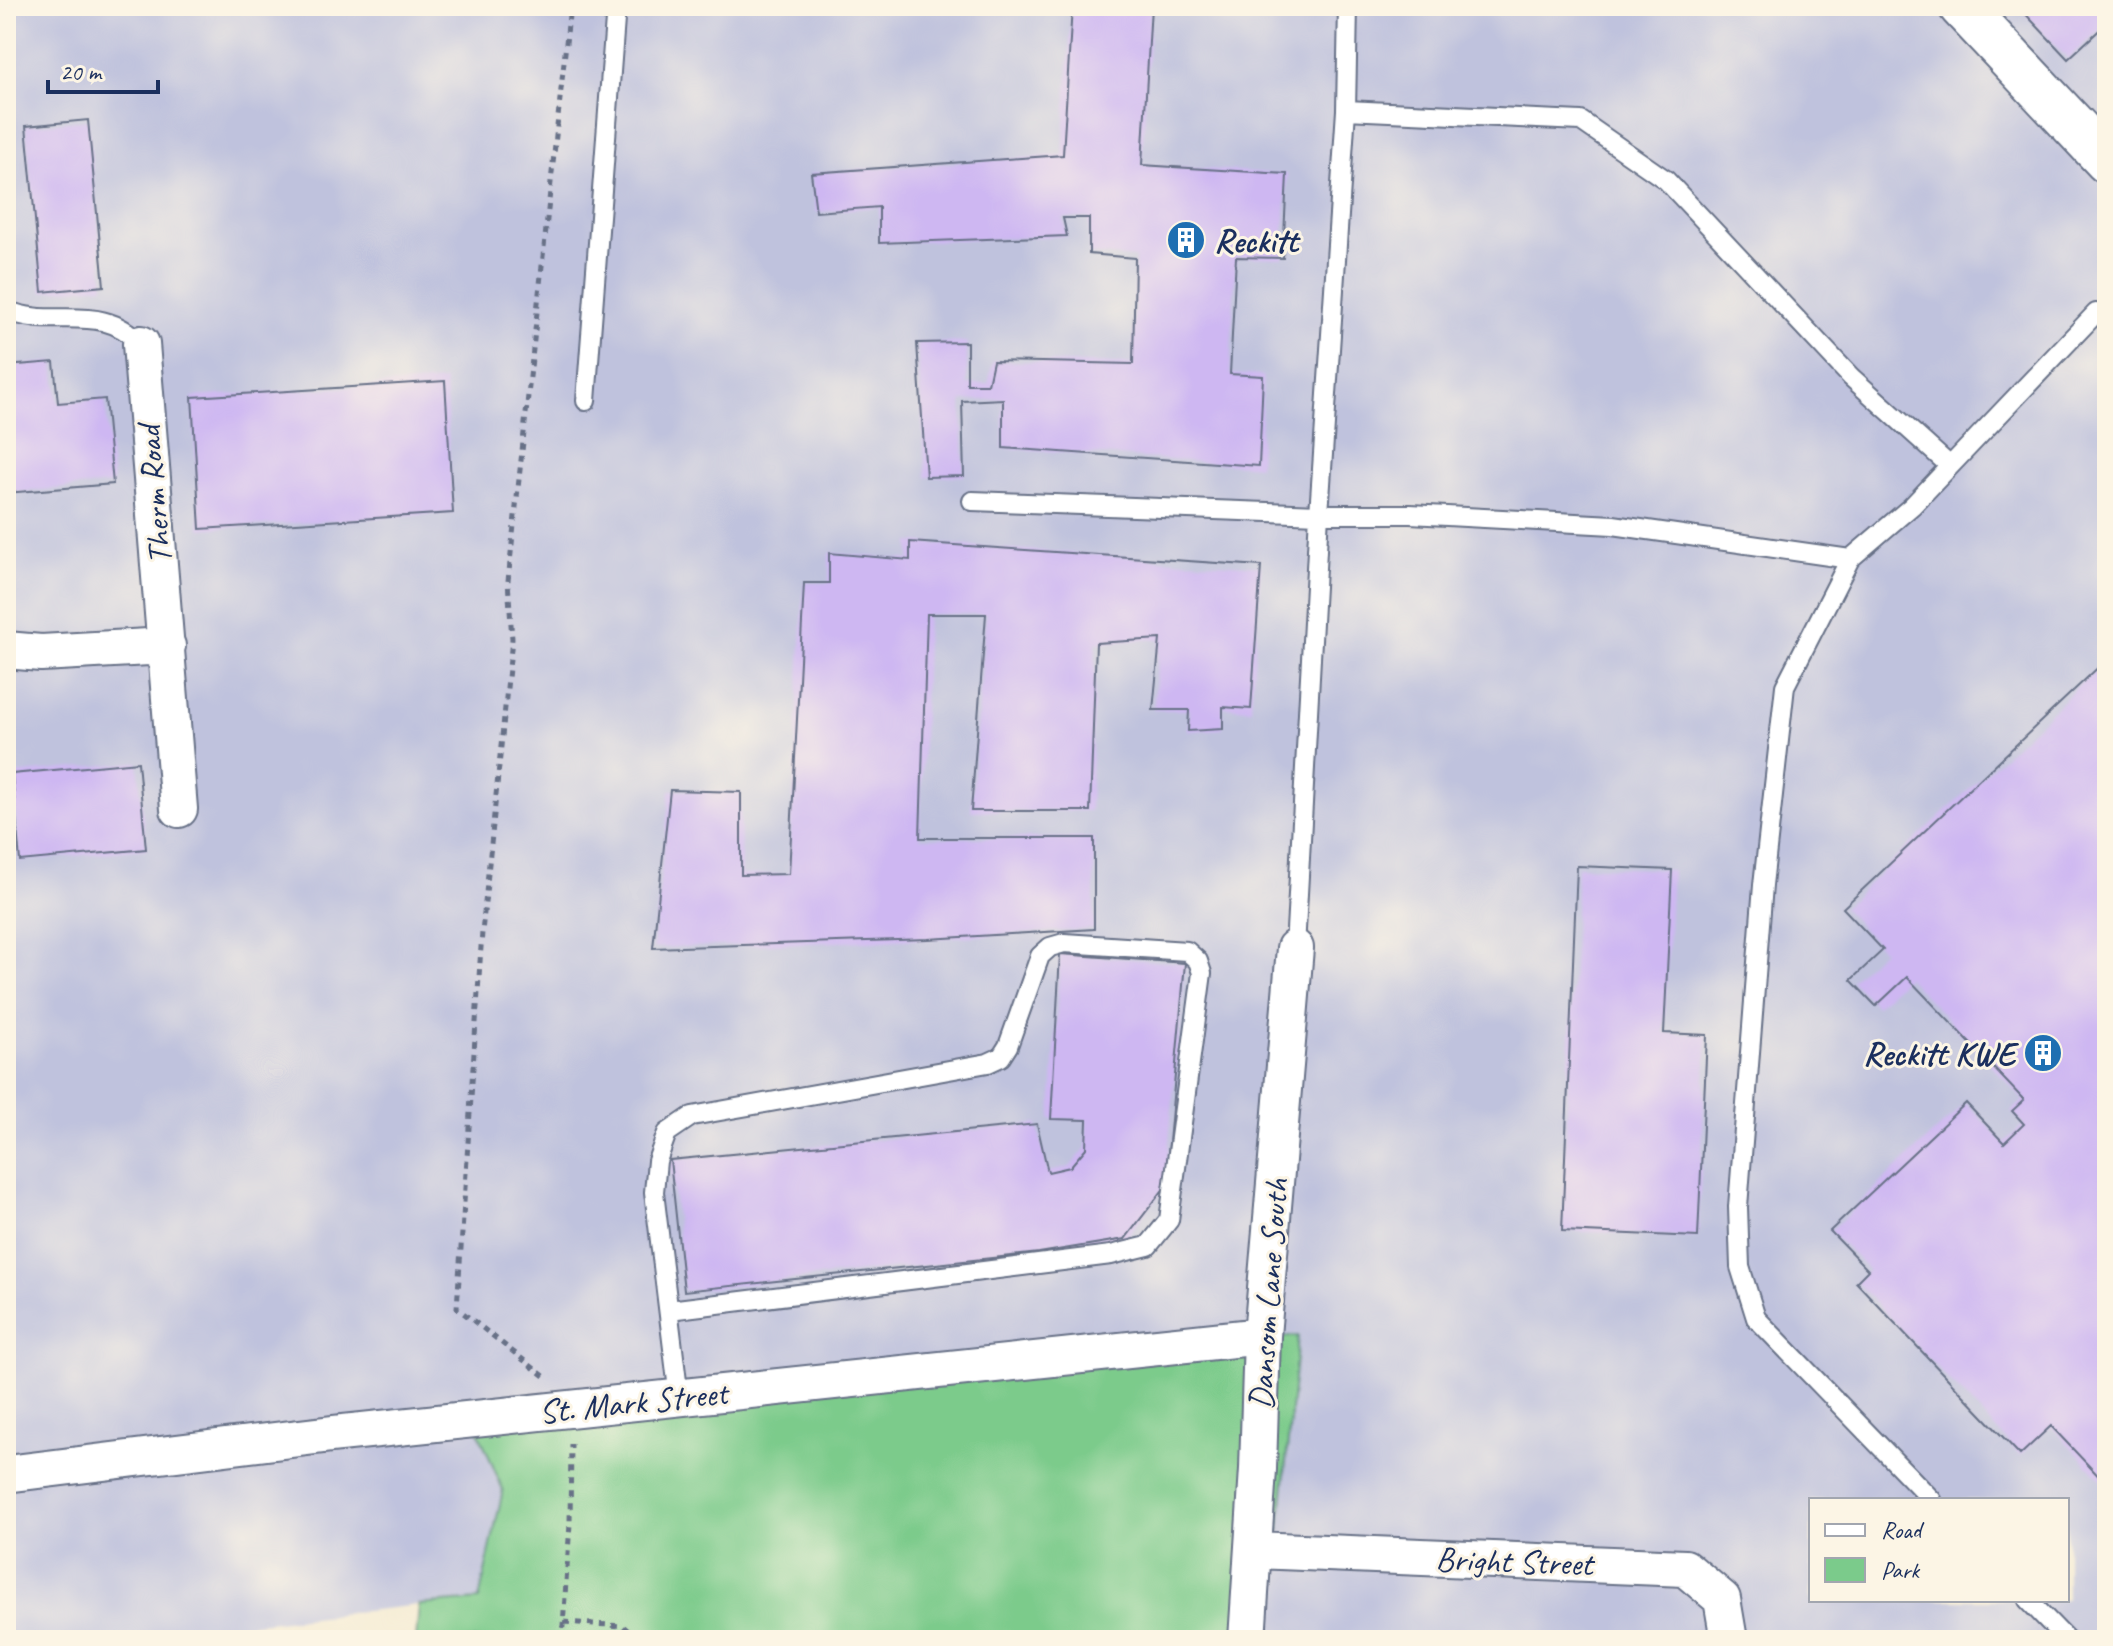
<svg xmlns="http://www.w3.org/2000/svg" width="2113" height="1646" font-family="Caveat,sans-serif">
  <rect width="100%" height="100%" fill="#fcf5e5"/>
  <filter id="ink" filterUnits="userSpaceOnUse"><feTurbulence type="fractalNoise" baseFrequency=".0125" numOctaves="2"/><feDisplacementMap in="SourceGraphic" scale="16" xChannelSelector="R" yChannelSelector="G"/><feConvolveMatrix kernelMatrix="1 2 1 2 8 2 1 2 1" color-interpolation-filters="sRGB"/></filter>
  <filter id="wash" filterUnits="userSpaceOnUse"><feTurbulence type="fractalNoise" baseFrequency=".006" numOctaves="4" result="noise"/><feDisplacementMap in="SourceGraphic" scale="32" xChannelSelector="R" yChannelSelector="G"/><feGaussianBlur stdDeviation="1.8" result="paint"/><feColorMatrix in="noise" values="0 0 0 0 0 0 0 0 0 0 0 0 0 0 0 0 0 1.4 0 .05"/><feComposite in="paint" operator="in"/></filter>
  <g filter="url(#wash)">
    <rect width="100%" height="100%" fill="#f4ebd2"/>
    <path fill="#bfc2dd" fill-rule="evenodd" d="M6 6H2107V1640H416L419 1605 107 1640H6ZM1811 1500H2067V1600H1811Z"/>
    <path fill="#7bcb8b" stroke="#4b7d74" stroke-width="2" d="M1298 1336 1269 1640H416L419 1605 479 1600 503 1490 470 1411Z"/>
    <g id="blocks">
      <path fill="#ceb7f2" d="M1072 6H1151L1142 165 1287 174 1283 258 1236 257 1230 374 1263 376 1259 466 1003 448V399L962 401 964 476 926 477 917 343 967 342V384H988L993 361 1133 364 1135 258 1089 254V218H1063L1067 236 879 243V207L816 212 811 173 1063 155Z
        M1161 6H1234L1233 13 1160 8Z
        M2018 6H2107V23L2068 59Z
        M88 120 104 286 42 292 26 126Z
        M54 362 58 403 105 399 113 484 6 493V366Z
        M445 381 453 513 200 529 192 397Z
        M910 542 1261 566 1251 709 1223 707V729L1188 731 1189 710H1153L1160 639 1096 643 1090 811H971L986 614H927L920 838H1094V929L928 939 653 948 670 790 741 792V875L789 874 804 583H829V553L910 560Z
        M2107 659V1485L2051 1426 2020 1455 1856 1282 1868 1270 1830 1231 1966 1103 2004 1143 2024 1124 2012 1111 2024 1100 1907 977 1876 1006 1851 980 1883 950 1843 908Z
        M138 762 146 849 20 861 12 774Z
        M1577 866 1672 870 1664 1033 1707 1035 1698 1237 1562 1231Z
        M1060 954 1185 963 1165 1187 1125 1239 1039 1253 684 1291 670 1160 1037 1124 1048 1172 1070 1167 1086 1148 1087 1120 1051 1119Z"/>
    </g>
  </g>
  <g filter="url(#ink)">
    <use href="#blocks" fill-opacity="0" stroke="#677187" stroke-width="2"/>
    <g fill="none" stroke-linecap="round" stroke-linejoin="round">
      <g stroke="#677187" stroke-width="22">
        <path id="service" d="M1346 110 1581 121 1666 180 1851 377 1950 466
          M6 310C54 331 100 300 141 344
          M586 401 616 6
          M972 501 1319 514H1410L1613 525 1850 559 1912 506 2096 313
          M1850 559 1785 686 1763 885 1738 1207 1740 1267 1756 1318 1932 1500
          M1295 948 1319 514 1346 110 1348 6
          M669 1310 1111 1255 1148 1246 1169 1220 1202 973 1198 961 1187 951 1064 943 1050 947 1040 956 1008 1046 1001 1057 988 1063 692 1116 667 1133 657 1161 654 1192 679 1398
          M2028 1600 2067 1640"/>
      </g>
      <g stroke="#677187" stroke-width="40">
        <path id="minor" d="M141 344 179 809
          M6 650 41 653 167 646
          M6 1474 332 1434 1262 1336
          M1253 1550 1685 1568 1722 1599 1729 1640
          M1247 1640 1258 1469 1262 1336 1295 948"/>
      </g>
      <g stroke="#677187" stroke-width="48">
        <path id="trunk" d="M1961 6 2107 161"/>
      </g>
      <path stroke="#677187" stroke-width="5" stroke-dasharray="6 6" stroke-linecap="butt" d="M544 1376 457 1308 482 932 512 639 508 581 570 6
        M564 1622 623 1626 638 1640
        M562 1640 570 1524 571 1444"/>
      <use href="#service" stroke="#fff" stroke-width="18"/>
      <use href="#minor" stroke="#fff" stroke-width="36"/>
      <use href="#trunk" stroke="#fff" stroke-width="44"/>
    </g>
  </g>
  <defs>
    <g id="building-disc" transform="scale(2)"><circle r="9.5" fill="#1f6fb2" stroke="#fcf5e5"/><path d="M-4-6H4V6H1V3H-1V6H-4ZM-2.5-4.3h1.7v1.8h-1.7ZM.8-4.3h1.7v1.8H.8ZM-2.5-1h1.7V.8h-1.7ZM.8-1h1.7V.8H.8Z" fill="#fff"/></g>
  </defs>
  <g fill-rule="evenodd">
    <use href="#building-disc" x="1186" y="240"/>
    <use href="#building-disc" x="2043" y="1053"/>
  </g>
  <g text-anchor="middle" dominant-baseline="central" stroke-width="6" stroke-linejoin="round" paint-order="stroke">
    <g font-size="34" font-weight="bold" fill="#1b2f5e" stroke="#fcf5e5" text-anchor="start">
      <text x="1214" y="240">Reckitt</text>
      <text x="2015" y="1053" text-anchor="end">Reckitt KWE</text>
    </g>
    <g font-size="34" fill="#1b2f5e" stroke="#fcf5e5">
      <text transform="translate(154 495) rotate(-95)">Therm Road</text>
      <text transform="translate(1268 1294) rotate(-86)">Dansom Lane South</text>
      <text transform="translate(633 1402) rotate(-6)">St. Mark Street</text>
      <text transform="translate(1514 1561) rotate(2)">Bright Street</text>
    </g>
  </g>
  <rect width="2113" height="1646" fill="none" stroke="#fcf5e5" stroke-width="32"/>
  <rect x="1809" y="1498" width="260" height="104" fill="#fcf5e5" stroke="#a2a6af" stroke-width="2"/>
  <rect x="1825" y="1524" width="40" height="12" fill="#ffffff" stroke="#a2a6af" stroke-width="2"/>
  <text x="1881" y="1538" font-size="24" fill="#1b2f5e">Road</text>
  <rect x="1825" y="1558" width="40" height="24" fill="#7bcb8b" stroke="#a2a6af" stroke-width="2"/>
  <text x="1881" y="1578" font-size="24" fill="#1b2f5e">Park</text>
  <path d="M48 80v12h110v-12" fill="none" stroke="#1b2f5e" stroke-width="4"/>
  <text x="60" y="80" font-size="24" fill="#1b2f5e" stroke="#fcf5e5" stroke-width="6" paint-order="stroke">20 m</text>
</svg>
